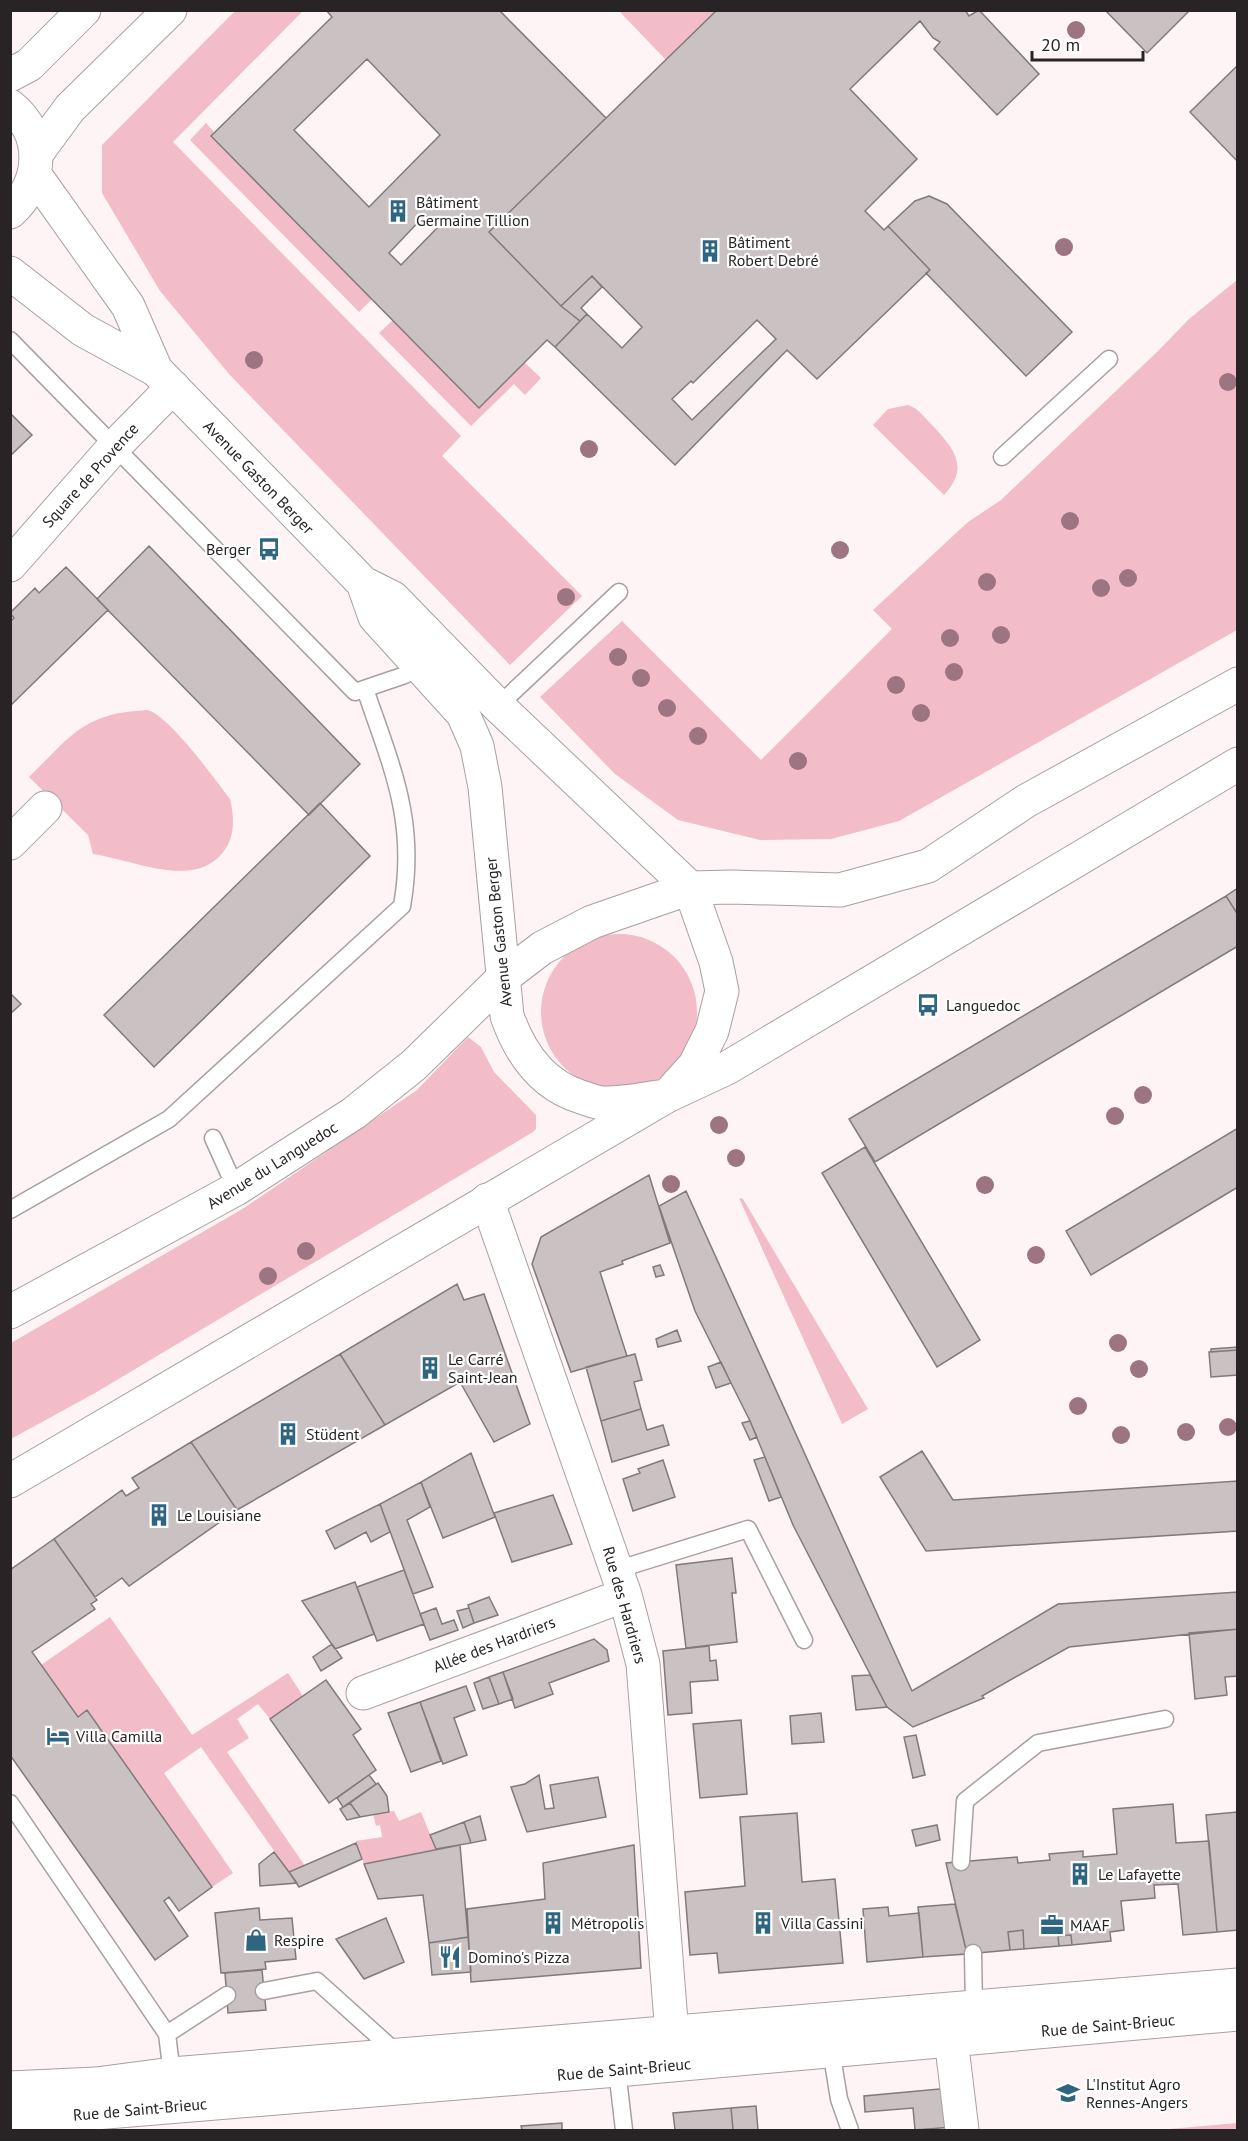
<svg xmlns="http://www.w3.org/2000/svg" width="1248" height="2141" font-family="'PT Sans',sans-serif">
  <rect width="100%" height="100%" fill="#fef4f6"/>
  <path fill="#f2bcc8" d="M235 11H303L173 142 461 436 442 456 582 596 510 665 229 374 160 291 102 193V145Z
    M619 11H717L666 60Z
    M206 123 214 132 211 137 372 299 359 312 190 140Z
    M1237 280V630L899 821 831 839 760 840 678 820 615 774 540 697 622 621 761 760 892 629 873 610 968 522 1001 500 1157 352 1189 319Z
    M393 320 524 362 541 378 525 395 514 384 471 426 379 333Z
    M908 405C919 409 925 418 933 426 954 449 970 467 944 495L873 425 888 409Z
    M148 710C171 718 213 777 230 799 234 813 235 835 226 848 198 892 135 860 93 854L88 835 29 777C72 735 83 713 148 710Z
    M541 1012a78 78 0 1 1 156 0a78 78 0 1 1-156 0Z
    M468 1037 481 1047 494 1072 536 1115V1129L533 1132 95 1393 11 1439V1343L244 1208 417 1090Z
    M739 1198 743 1199 868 1409 842 1424Z
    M110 1617 192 1735 288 1673 303 1696 270 1719 258 1704 237 1719 249 1738 227 1752 305 1866 289 1872 201 1747 164 1773 233 1873 212 1887 88 1711 78 1717 41 1665Z
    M394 1811 399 1821 421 1812 436 1849 364 1864 356 1841 382 1837 380 1825 376 1826 373 1814Z
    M1237 2123V2130H1158Z"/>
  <path fill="#cac1c2" stroke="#82797b" stroke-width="1.5" fill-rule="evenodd" d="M326 10H499L606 118 489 232 561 306 580 321 555 347 547 340 479 408 211 136 332 17ZM367 59 440 135 369 207 294 130ZM425 215 437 228 401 265 389 253Z
    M717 10H965L969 16 979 10 1039 74 997 115 934 49 940 42 933 38 920 21 850 89 917 159 865 211 884 230 888 226 930 270 817 379 787 350 675 465 555 347 587 314 622 348 642 327 592 276 561 306 489 232ZM757 320 776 339 692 420 672 399 691 381 693 383Z
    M1105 10H1190L1147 53Z
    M1238 65V162L1190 112Z
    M929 196 947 204 1072 332 1026 376 926 273 930 270 888 226 915 201Z
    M592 276 602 287 581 308 587 314 580 321 561 306Z
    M10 413 32 435 10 456Z
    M149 546 360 764 309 815 97 599Z
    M66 567 108 610 10 706V622L14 618 10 613 35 588 39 593Z
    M320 803 370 856 154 1067 104 1015Z
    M1238 888V915L1226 896Z
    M1226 896 1238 915V946L875 1162 849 1119Z
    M10 993 21 1004 10 1014Z
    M1238 1128V1187L1091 1275 1066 1231Z
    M865 1147 980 1340 937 1367 822 1173Z
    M649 1175 670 1243 622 1261 623 1264 600 1272 627 1356 571 1372 532 1264 541 1237Z
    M686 1191 912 1691 1058 1604 1238 1592V1629L1069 1647 982 1696 984 1698 913 1727 887 1707 793 1525 750 1421 695 1311 659 1206Z
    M660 1265 664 1275 656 1277 653 1267Z
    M457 1284 464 1300 484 1294 530 1424 494 1442 460 1382 385 1425 340 1354Z
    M677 1330 681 1341 658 1347 656 1339Z
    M1238 1347V1350L1211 1352V1349Z
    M1238 1350V1375L1211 1377 1209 1352Z
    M340 1354 385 1425 237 1510 191 1442Z
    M635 1354 642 1380 634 1382 641 1409 601 1421 586 1367Z
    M721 1362 731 1383 716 1388 708 1367Z
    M641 1409 647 1430 663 1425 669 1445 612 1462 601 1421Z
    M750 1421 757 1437 750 1440 742 1423Z
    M191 1442 237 1510 129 1586 122 1578 95 1597 54 1539 122 1490 126 1496 139 1488 132 1478Z
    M922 1451 953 1500 1238 1481V1531L926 1551 880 1477Z
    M471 1453 495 1517 443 1538 421 1482Z
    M765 1457 781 1497 769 1501 754 1460Z
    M663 1460 675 1497 633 1511 623 1479 640 1473 638 1469Z
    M421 1482 430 1507 407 1520 433 1587 413 1594 380 1504Z
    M553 1495 572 1544 512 1562 494 1513Z
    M380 1504 390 1532 371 1542 366 1532 335 1549 326 1531Z
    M54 1539 97 1600 91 1604 95 1609 32 1652 78 1717 87 1710 212 1887 179 1911 169 1897 164 1901 188 1936 155 1960 10 1755V1570Z
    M732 1558 736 1593H732L737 1642 686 1648 676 1565Z
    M404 1570 424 1624 377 1641 357 1587Z
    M355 1582 374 1634 335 1649 302 1601Z
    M489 1597 498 1615 474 1623 468 1605Z
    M436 1608 442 1624 454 1620 458 1630 430 1640 420 1614Z
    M469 1608 474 1623 463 1628 457 1611Z
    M1238 1629V1676L1225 1677 1227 1695 1195 1699 1189 1633Z
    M594 1639 607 1650 609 1661 549 1683 553 1694 515 1708 503 1672Z
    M332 1644 342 1658 321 1671 313 1657Z
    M709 1646 710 1661 716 1660 718 1680 690 1682 692 1713 668 1715 663 1651Z
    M503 1672 513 1699 499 1704 489 1677Z
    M870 1675 887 1707 856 1710 852 1676Z
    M489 1677 499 1704 483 1709 474 1683Z
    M326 1680 361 1729 353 1735 376 1770 329 1803 270 1719Z
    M466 1686 475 1710 454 1718 467 1755 443 1764 420 1702Z
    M420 1702 441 1761 411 1772 388 1713Z
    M821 1713 824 1742 792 1744 790 1716Z
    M741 1720 747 1794 700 1798 693 1724Z
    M916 1735 925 1775 913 1778 904 1737Z
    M369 1775 376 1784 343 1807 337 1798Z
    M539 1775 545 1809 554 1808 550 1785 598 1777 606 1817 527 1832 511 1787 525 1784Z
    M378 1783 387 1796 389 1812 360 1817 350 1803Z
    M350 1803 360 1817 347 1820 340 1809Z
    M1173 1804 1176 1843 1209 1841 1217 1932 1183 1935 1178 1884 1154 1885 1155 1898 1121 1901 1124 1930 1110 1932 1111 1941 1072 1945 1071 1935 1058 1936 1059 1946 1024 1949 1023 1930 1008 1932 1010 1950 967 1954 946 1863 1017 1857 1018 1863 1050 1860 1049 1854 1083 1851V1857L1117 1854 1113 1809Z
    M1237 1812 1238 1930 1217 1932 1206 1815Z
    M797 1813 802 1882 835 1879 843 1963 719 1973 717 1953 690 1955 685 1892 745 1886 740 1817Z
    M480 1816 486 1840 471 1843 464 1822Z
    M464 1822 471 1843 436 1849 430 1835Z
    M937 1825 940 1840 916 1846 912 1830Z
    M356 1843 362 1859 299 1887 289 1872Z
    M460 1845 468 1937 429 1943 423 1895 378 1899 364 1864Z
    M634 1845 641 1968 471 1982 467 1909 545 1899 543 1863Z
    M274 1852 289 1872 297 1883 260 1886 259 1864Z
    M955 1904 967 1954 923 1957 918 1907Z
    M888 1907 889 1916 919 1913 923 1957 867 1962 863 1909Z
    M259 1908 260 1920 292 1918 296 1959 265 1962 266 1969 221 1973 215 1913Z
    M386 1918 404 1962 364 1979 336 1939Z
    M1023 1930 1024 1949 1010 1950 1008 1932Z
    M1071 1935 1072 1945 1059 1946 1058 1936Z
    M468 1937 471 1972 432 1975 429 1943Z
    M262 1970 266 2010 228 2013 225 1973Z
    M950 2088 953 2127 915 2130 913 2108 865 2112 864 2096Z
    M756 2106 758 2130H733L731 2108Z
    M731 2108 733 2130H675L673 2113Z
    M562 2123V2130H522L521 2126Z"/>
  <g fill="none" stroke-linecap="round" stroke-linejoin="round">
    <g stroke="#a89fa1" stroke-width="19">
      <path id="lane" d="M10 340 355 692 405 675 422 660
        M1002 457 1109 359
        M498 706 619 592
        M213 1138 236 1189
        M10 1210 169 1119 402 906C417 821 392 768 365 689
        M616 1570 748 1529 804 1640
        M10 1803 167 2034 172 2074
        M961 1862 965 1801 1038 1743 1165 1719
        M973 1953 974 2008
        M264 1991 317 1981 398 2054
        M167 2034 227 1995
        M831 2050 839 2099 850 2130
        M617 2070 624 2130"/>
    </g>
    <g stroke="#a89fa1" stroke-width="35">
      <path id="street" d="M10 75 29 65 84 10
        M37 153 70 108 170 10
        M10 565 114 447 173 387
        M10 843 45 808
        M487 1200 625 1595 643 1664 674 2060
        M363 1693 625 1595
        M951 2039 962 2130"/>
    </g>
    <g stroke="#a89fa1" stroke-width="35">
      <path id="secondary" d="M10 106C46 134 43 183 10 212
        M35 175 128 306 156 370
        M10 273 83 330 156 370 363 583 393 598 498 706 690 888 716 962 722 991 712 1031 695 1065 667 1096C647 1098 624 1104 603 1103 596 1103 588 1099 581 1097 542 1085 520 1053 507 1016L485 787 477 746 463 714 375 617 363 583
        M10 1312 236 1189 354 1113 414 1065 504 977 542 948 592 922 690 888 732 887 840 890 928 866 1026 801 1238 684
        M10 1481 667 1096 727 1068 1238 764"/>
    </g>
    <g stroke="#a89fa1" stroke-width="35">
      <path id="primary" d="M10 2088 96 2084 172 2074 1238 1985
        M10 2120 617 2070 1238 2014"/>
    </g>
    <use href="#lane" stroke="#fff" stroke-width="16"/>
    <use href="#street" stroke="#fff" stroke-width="33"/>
    <use href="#secondary" stroke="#fff" stroke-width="33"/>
    <use href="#primary" stroke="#fff" stroke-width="33"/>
  </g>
  <g fill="#9d7582">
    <circle cx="1076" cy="30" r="9"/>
    <circle cx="1064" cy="247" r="9"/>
    <circle cx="254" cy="360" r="9"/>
    <circle cx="1228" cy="382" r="9"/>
    <circle cx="589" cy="449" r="9"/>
    <circle cx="1070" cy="521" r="9"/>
    <circle cx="840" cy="550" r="9"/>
    <circle cx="1128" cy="578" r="9"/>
    <circle cx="987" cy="582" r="9"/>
    <circle cx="1101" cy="588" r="9"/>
    <circle cx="566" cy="597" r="9"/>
    <circle cx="1001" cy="635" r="9"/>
    <circle cx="950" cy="638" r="9"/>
    <circle cx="618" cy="657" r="9"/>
    <circle cx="954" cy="672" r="9"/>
    <circle cx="641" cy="678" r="9"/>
    <circle cx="896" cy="685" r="9"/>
    <circle cx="667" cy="708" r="9"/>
    <circle cx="921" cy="713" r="9"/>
    <circle cx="698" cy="736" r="9"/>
    <circle cx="798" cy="761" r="9"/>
    <circle cx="1143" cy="1095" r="9"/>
    <circle cx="1115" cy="1116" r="9"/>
    <circle cx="719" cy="1125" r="9"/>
    <circle cx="736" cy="1158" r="9"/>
    <circle cx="671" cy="1184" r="9"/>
    <circle cx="985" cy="1185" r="9"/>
    <circle cx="306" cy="1251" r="9"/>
    <circle cx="1036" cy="1255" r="9"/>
    <circle cx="268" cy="1276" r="9"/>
    <circle cx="1118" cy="1343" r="9"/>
    <circle cx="1139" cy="1369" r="9"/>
    <circle cx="1078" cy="1406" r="9"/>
    <circle cx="1228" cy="1427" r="9"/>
    <circle cx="1186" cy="1432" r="9"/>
    <circle cx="1121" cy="1435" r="9"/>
  </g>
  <defs>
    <g id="building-bare" transform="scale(1.8)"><path d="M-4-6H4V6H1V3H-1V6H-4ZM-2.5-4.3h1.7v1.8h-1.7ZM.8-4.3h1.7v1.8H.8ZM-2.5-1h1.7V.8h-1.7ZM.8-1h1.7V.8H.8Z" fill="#2e6580" stroke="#fff" stroke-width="2.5" paint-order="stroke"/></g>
    <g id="bus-bare" transform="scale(1.8)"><path d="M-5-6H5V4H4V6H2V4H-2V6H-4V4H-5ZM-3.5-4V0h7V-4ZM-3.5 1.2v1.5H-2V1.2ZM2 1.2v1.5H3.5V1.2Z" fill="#2e6580" stroke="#fff" stroke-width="2.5" paint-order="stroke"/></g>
    <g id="hotel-bare" transform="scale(1.8)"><path d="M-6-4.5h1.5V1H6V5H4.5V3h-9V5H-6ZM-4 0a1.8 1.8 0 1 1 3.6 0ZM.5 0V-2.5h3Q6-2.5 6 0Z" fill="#2e6580" stroke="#fff" stroke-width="2.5" paint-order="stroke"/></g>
    <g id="office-bare" transform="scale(1.8)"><path d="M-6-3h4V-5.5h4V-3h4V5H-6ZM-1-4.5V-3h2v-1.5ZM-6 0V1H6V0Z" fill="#2e6580" stroke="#fff" stroke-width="2.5" paint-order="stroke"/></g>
    <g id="shop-bare" transform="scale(1.8)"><path d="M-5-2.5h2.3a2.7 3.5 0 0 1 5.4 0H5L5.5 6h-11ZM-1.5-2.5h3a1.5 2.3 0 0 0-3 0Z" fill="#2e6580" stroke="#fff" stroke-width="2.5" paint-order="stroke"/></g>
    <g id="restaurant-bare" transform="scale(1.8)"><path d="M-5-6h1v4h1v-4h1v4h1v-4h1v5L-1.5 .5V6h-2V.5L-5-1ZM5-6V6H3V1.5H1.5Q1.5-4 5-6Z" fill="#2e6580" stroke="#fff" stroke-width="2.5" paint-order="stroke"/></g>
    <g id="university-bare" transform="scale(1.8)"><path d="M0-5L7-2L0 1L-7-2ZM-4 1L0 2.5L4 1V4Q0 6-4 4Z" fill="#2e6580" stroke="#fff" stroke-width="2.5" paint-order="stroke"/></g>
  </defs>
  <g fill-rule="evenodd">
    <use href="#building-bare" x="398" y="211"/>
    <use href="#building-bare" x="710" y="251"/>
    <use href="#bus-bare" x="269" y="549"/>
    <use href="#bus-bare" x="928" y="1005"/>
    <use href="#building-bare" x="430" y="1368"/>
    <use href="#building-bare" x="288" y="1434"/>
    <use href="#building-bare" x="159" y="1515"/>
    <use href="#hotel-bare" x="58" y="1736"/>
    <use href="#building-bare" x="1080" y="1874"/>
    <use href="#building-bare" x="553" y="1923"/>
    <use href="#building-bare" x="763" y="1923"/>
    <use href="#office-bare" x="1052" y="1925"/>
    <use href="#shop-bare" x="256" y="1940"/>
    <use href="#restaurant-bare" x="450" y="1957"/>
    <use href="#university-bare" x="1068" y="2093"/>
  </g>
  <g text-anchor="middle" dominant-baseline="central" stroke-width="4.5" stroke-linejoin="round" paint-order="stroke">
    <g font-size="16" fill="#282425" stroke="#fff" text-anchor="start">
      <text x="416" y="202">Bâtiment<tspan x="416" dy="18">Germaine Tillion</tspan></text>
      <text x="728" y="242">Bâtiment<tspan x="728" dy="18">Robert Debré</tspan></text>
      <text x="251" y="549" text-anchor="end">Berger</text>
      <text x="946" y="1005">Languedoc</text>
      <text x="448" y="1359">Le Carré<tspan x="448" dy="18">Saint-Jean</tspan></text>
      <text x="306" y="1434">Stüdent</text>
      <text x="177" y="1515">Le Louisiane</text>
      <text x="76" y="1736">Villa Camilla</text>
      <text x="1098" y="1874">Le Lafayette</text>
      <text x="571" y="1923">Métropolis</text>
      <text x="781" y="1923">Villa Cassini</text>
      <text x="1070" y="1925">MAAF</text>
      <text x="274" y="1940">Respire</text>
      <text x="468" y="1957">Domino's Pizza</text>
      <text x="1086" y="2084">L'Institut Agro<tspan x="1086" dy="18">Rennes-Angers</tspan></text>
    </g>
    <g font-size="16" fill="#282425" stroke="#fff">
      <text transform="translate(90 475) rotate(-48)">Square de Provence</text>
      <text transform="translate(259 477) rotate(46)">Avenue Gaston Berger</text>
      <text transform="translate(498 932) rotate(-96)">Avenue Gaston Berger</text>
      <text transform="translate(272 1165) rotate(-32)">Avenue du Languedoc</text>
      <text transform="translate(625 1605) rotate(74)">Rue des Hardriers</text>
      <text transform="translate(494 1644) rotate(-21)">Allée des Hardriers</text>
      <text transform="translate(1108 2025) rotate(-5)">Rue de Saint-Brieuc</text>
      <text transform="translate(624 2069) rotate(-5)">Rue de Saint-Brieuc</text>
      <text transform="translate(140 2109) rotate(-5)">Rue de Saint-Brieuc</text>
    </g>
  </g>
  <rect width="1248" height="2141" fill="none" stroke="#282425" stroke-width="24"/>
  <path d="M1032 51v9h111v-9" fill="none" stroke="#282425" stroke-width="3"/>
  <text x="1041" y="51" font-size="18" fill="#282425" stroke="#ffffff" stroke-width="4.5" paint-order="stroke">20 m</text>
</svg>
